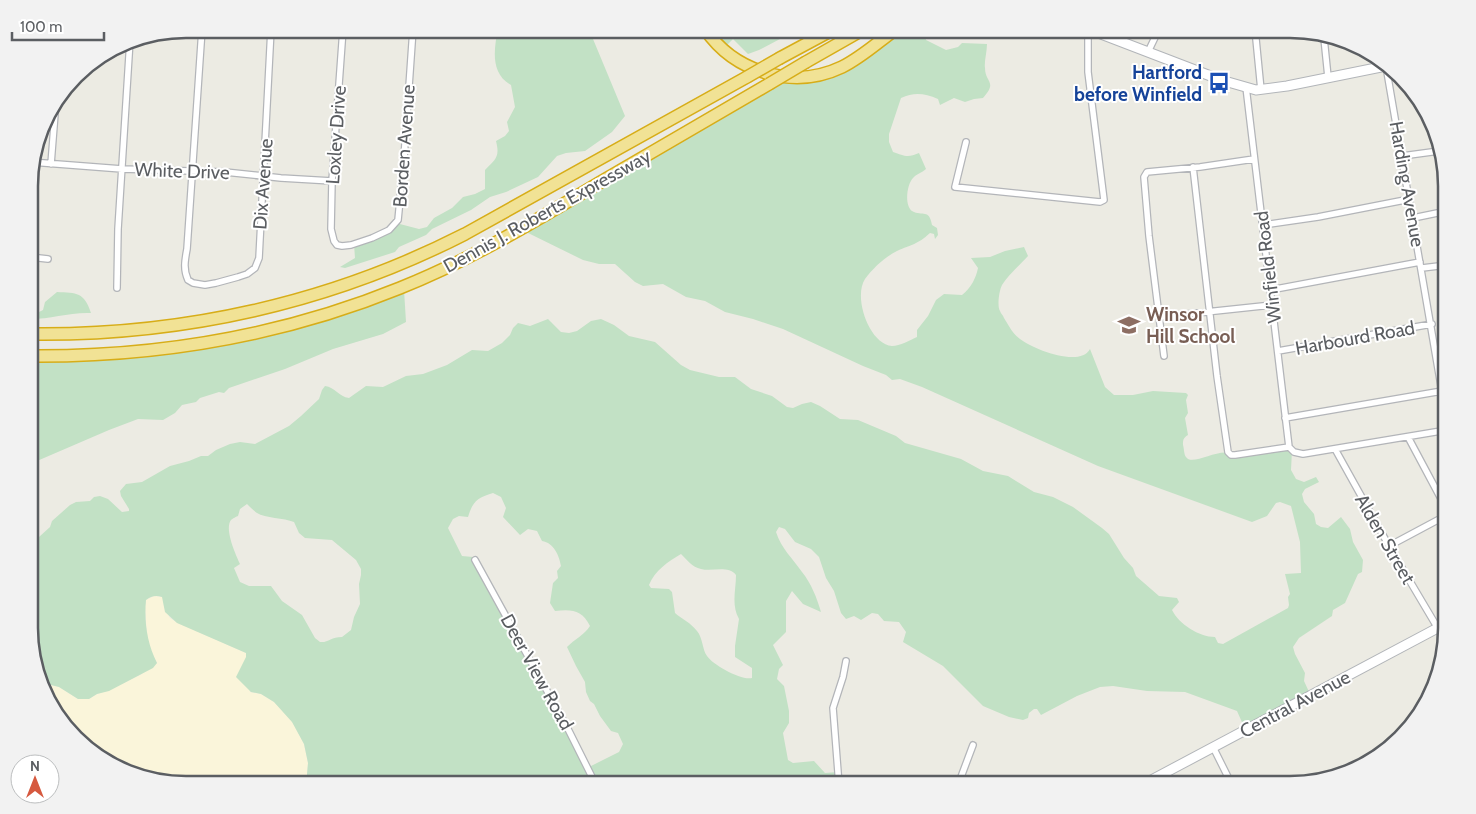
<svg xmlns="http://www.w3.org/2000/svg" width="1476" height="814" font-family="Cabin,sans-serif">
  <rect width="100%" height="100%" fill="#ecebe3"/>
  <path fill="#faf5da" d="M154 596 163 597 164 606 170 618 176 622 246 653 250 692 261 694 274 702 292 721 304 744 308 763 306 785H185L107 764 55 716 43 683 59 687 78 699H89L97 694 109 690 140 675 157 663 150 650 147 638 145 606 146 600Z"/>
  <path fill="#c2e1c5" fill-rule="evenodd" d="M498 29H592L593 39 625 116 612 132 585 151 566 153 557 156 538 177 506 192 490 197 471 210 432 229 426 235 399 247 395 252 345 268 340 267 355 258 354 244 371 238 396 223 419 229 427 227 434 218 452 208 463 197 475 194 485 189V170C496 159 500 157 496 141L505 136 509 131 507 122 515 107 511 85C490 73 494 49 498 29Z
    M705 29H799L759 50 748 54 733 39 723 49Z
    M897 29H926L925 33 926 40 946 50 958 47 962 43 987 44C987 52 984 62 985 68 985 83 998 81 983 98L974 99 965 102 954 98 940 105 938 99C924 93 914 92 901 98L889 134V142L893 152C904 156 908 158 919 153L926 169C922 173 916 174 913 178 907 184 904 205 912 211 923 217 929 208 932 225L937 228 938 235 935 239 934 234 930 233C917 245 912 244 897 251 885 257 873 268 865 279 853 297 869 344 892 346 900 346 910 340 917 337V330L928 316 936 300 944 294 962 295C971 288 976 278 978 268L971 258 990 257 1005 251 1024 247 1028 256C1020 265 1009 274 1002 285 999 291 997 306 1000 311 1001 314 1003 315 1004 318 1009 326 1012 333 1020 339 1033 349 1080 368 1090 349L1105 387 1114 395H1133L1153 391 1186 393 1188 395 1186 400 1188 413 1185 418 1188 435C1183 438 1183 440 1183 445 1184 448 1184 455 1186 457 1192 467 1219 447 1232 454L1289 446 1292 450 1291 470 1296 479 1304 482 1316 477 1319 482 1305 489 1302 494 1304 502 1314 514 1316 524 1321 527 1328 528 1341 517 1350 529 1353 542 1363 560 1362 572 1358 574 1345 603 1333 610 1332 616 1299 638 1293 647 1295 654 1305 673 1304 681 1310 694 1245 729 1237 711 1185 692 1147 691 1113 686 1100 687 1077 696 1041 715 1037 709H1034L1029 713 1028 718 1023 720 1009 717 983 706 943 666 903 642 906 632 899 622 884 621 878 614 872 613 861 620 854 616 846 619 841 613 834 591 826 578 819 557 811 549 795 542 785 529 779 527 776 532C781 548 793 559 802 572 811 583 817 598 821 612L803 604 792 591 786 601V632L773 645 783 665 779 669 777 679 784 686 789 711V723L783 733 788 760 793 763 814 761 825 773 838 772 840 785H306L308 763 304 744 292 722 274 702 261 694 251 692 236 677 246 657V653L177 623 165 612 162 597C156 595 151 596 146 600 144 622 147 643 157 663L153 668 109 691 97 694 89 699H78L59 687 43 683 30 649V541L39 537 50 527 52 521 70 505 76 502 90 501 94 497 100 496 108 499 122 512 129 511V509L121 496 120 491 126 484 142 482 170 466 189 461 201 456H208L216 450 230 444 240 442 255 444 289 426 301 416 319 399 322 390 325 386C335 387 339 397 349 398L366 386 383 387 406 376 423 374 447 365 472 350 488 351 502 343 510 335 513 328 518 323 530 326 548 319 561 332 569 333 577 331 591 321 601 319 614 325 629 336 655 342 681 365 690 370 719 377H735L751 389 772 396 787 407 793 408 802 404 811 402 820 406 840 419 858 420 896 436 905 443 961 459 983 471 1008 476 1034 492 1053 497 1073 507 1102 528 1109 534 1124 558 1133 568 1136 576 1159 596 1177 598 1179 602 1172 610C1179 624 1199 637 1215 637L1218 643 1223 644 1288 608 1289 605 1288 597 1290 594 1285 574 1301 573 1300 542 1291 506 1280 502 1276 503 1267 516 1252 522 1098 466 922 387 900 379 892 380 886 375 863 366 783 329 753 319 725 312 705 301 686 297 663 284 643 286 635 282 615 264H599L583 260 524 231 781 79 814 78ZM493 493 501 497 506 508 503 517 520 535 528 529 537 531 542 541C554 543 559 555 561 566L557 571 558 578 553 583 550 603 555 611C572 609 582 610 590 626 584 635 575 639 567 647L576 666 585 682 586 692 590 701 594 704 600 716 611 731 618 733 623 744 619 752 589 767 478 563 473 557 462 556 448 528 453 519 459 516 468 517C473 501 477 498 493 493ZM247 504C250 507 254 511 257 513 265 518 284 518 294 522L299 533 305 538 332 540 356 560 361 569V575L359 584 360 604 354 617 351 630 342 637C331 637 328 643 320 642L315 638 302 615 282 601 271 586H249L240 582 234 568 240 564C236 555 224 529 231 520 232 519 237 516 238 516L240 509ZM681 554C687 560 692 567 701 569 712 572 728 565 736 575 736 590 731 605 739 619L735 646V657L752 668V678C742 681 713 665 707 656 702 649 703 638 697 631 691 623 682 619 675 613L672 592 669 589 651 588 649 585C655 570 668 562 681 554Z
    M404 290 406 322 383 334 333 349 285 369 229 388 224 393 219 392 200 398 196 402 182 405 175 413 163 420 138 419 109 430 30 464V358L193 346Z
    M57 292C77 293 84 292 91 313 70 312 51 319 30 319V313L39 312 43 310 45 302Z"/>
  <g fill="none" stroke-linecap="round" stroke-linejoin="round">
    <g stroke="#b3b5b9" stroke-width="8">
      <path id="street" d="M202 29 187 249C185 260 183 269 188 280L193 283 205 285 216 283 238 277 247 274 255 268 259 258 271 29
        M343 29 332 181 331 229 334 241 337 245 342 246 351 245 372 238 389 230 398 220 404 158 413 29
        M1255 29 1261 90
        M1324 38 1328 77
        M1148 52 1159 29
        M1386 66 1447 421
        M1246 87 1289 447
        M966 142 955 187 1100 202 1104 200 1088 72V29
        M1402 156 1439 151
        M31 162 122 169 225 172 281 178 332 181
        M51 164 56 101
        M1193 167 1217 376 1228 452 1231 455H1235L1289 447
        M1413 218 1447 211
        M1263 225 1318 217 1410 199
        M30 257 48 259
        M1422 268 1447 265
        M117 288 118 229 130 40
        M1270 290 1420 262
        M1159 317 1272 305
        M1278 351 1432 324
        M1164 356 1149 236 1144 177 1147 172 1200 167 1254 159
        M1285 418 1442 391
        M1408 437 1447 510
        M1289 447 1294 452 1303 454 1447 430
        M1335 449 1389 546 1446 642
        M1389 546 1447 515
        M475 560 568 729 596 785
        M1213 747 1232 785
        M839 785 833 708 843 677 846 661
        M958 785 973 745
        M1265 785 1281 783 1303 784"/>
    </g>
    <g stroke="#b2b5b9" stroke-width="11">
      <path id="secondary" d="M1088 29 1221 80 1256 90 1287 86 1386 66
        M1142 785 1447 623"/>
    </g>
    <g stroke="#d7ad18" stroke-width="14">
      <path id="highway" d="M705 29C735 73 794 90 842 67 862 57 878 42 896 29
        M780 58 834 29
        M806 62 864 29
        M30 334C182 336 330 303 465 234L747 77
        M30 356C157 357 282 336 400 288 470 260 534 222 599 183 656 150 712 117 769 84"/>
    </g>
    <use href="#street" stroke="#fff" stroke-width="5.5"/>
    <use href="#secondary" stroke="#fff" stroke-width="9"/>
    <use href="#highway" stroke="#f1e295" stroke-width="11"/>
    <g stroke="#d7ad18" stroke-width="14" stroke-linecap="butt">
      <path id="highway-bridge" d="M747 77 780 58
        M769 84 806 62"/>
    </g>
    <use href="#highway-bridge" stroke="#f1e295" stroke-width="11"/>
  </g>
  <defs>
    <g id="bus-bare" transform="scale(1.725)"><path d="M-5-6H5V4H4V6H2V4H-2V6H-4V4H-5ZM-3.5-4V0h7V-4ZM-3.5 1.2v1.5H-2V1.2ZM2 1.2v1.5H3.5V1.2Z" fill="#1a4fb4" stroke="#fff" stroke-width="2.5" paint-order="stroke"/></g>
    <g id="school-bare" transform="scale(1.725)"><path d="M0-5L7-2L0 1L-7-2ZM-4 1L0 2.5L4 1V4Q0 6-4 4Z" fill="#8d6e63" stroke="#fff" stroke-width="2.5" paint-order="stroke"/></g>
  </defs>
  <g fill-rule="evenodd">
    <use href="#bus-bare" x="1219" y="83"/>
    <use href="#school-bare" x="1129" y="325"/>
  </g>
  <g text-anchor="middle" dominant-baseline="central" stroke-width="4" stroke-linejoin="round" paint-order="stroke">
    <g font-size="19" font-weight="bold" fill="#164399" stroke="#fff" text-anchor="end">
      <text x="1202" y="72">Hartford<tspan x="1202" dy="22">before Winfield</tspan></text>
    </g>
    <g font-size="19" fill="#5b5e62" stroke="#fff">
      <text transform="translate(336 135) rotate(-86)">Loxley Drive</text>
      <text transform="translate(404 146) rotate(-86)">Borden Avenue</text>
      <text transform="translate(182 171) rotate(2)">White Drive</text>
      <text transform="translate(263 184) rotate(-86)">Dix Avenue</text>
      <text transform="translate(1407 184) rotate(80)">Harding Avenue</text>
      <text transform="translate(547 211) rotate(-29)">Dennis J. Roberts Expressway</text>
      <text transform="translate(1268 267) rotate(-97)">Winfield Road</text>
      <text transform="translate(1355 338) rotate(-10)">Harbourd Road</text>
      <text transform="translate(1385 539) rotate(60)">Alden Street</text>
      <text transform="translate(537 672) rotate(61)">Deer View Road</text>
      <text transform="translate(1295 704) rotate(-28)">Central Avenue</text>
    </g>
    <g font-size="19" font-weight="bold" fill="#785e54" stroke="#fff" text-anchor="start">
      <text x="1146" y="314">Winsor<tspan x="1146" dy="22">Hill School</tspan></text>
    </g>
  </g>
  <path d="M0 0H1476V814H0ZM186 38H1290A148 148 0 0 1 1438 186V628A148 148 0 0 1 1290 776H186A148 148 0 0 1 38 628V186A148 148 0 0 1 186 38Z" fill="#f2f2f2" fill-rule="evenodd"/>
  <path fill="none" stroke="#5b5e62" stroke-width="2.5" d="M186 38H1290A148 148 0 0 1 1438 186V628A148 148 0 0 1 1290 776H186A148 148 0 0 1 38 628V186A148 148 0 0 1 186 38Z"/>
  <g transform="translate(35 779)"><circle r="24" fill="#ffffff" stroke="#bdbfc0"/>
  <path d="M0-4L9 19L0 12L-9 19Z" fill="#d6593f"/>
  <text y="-8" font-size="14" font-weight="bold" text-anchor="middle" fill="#5b5e62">N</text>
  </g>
  <path d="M12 32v8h92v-8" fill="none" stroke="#5b5e62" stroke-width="2.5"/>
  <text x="20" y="32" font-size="15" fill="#5b5e62" stroke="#ffffff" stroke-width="4" paint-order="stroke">100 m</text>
</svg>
